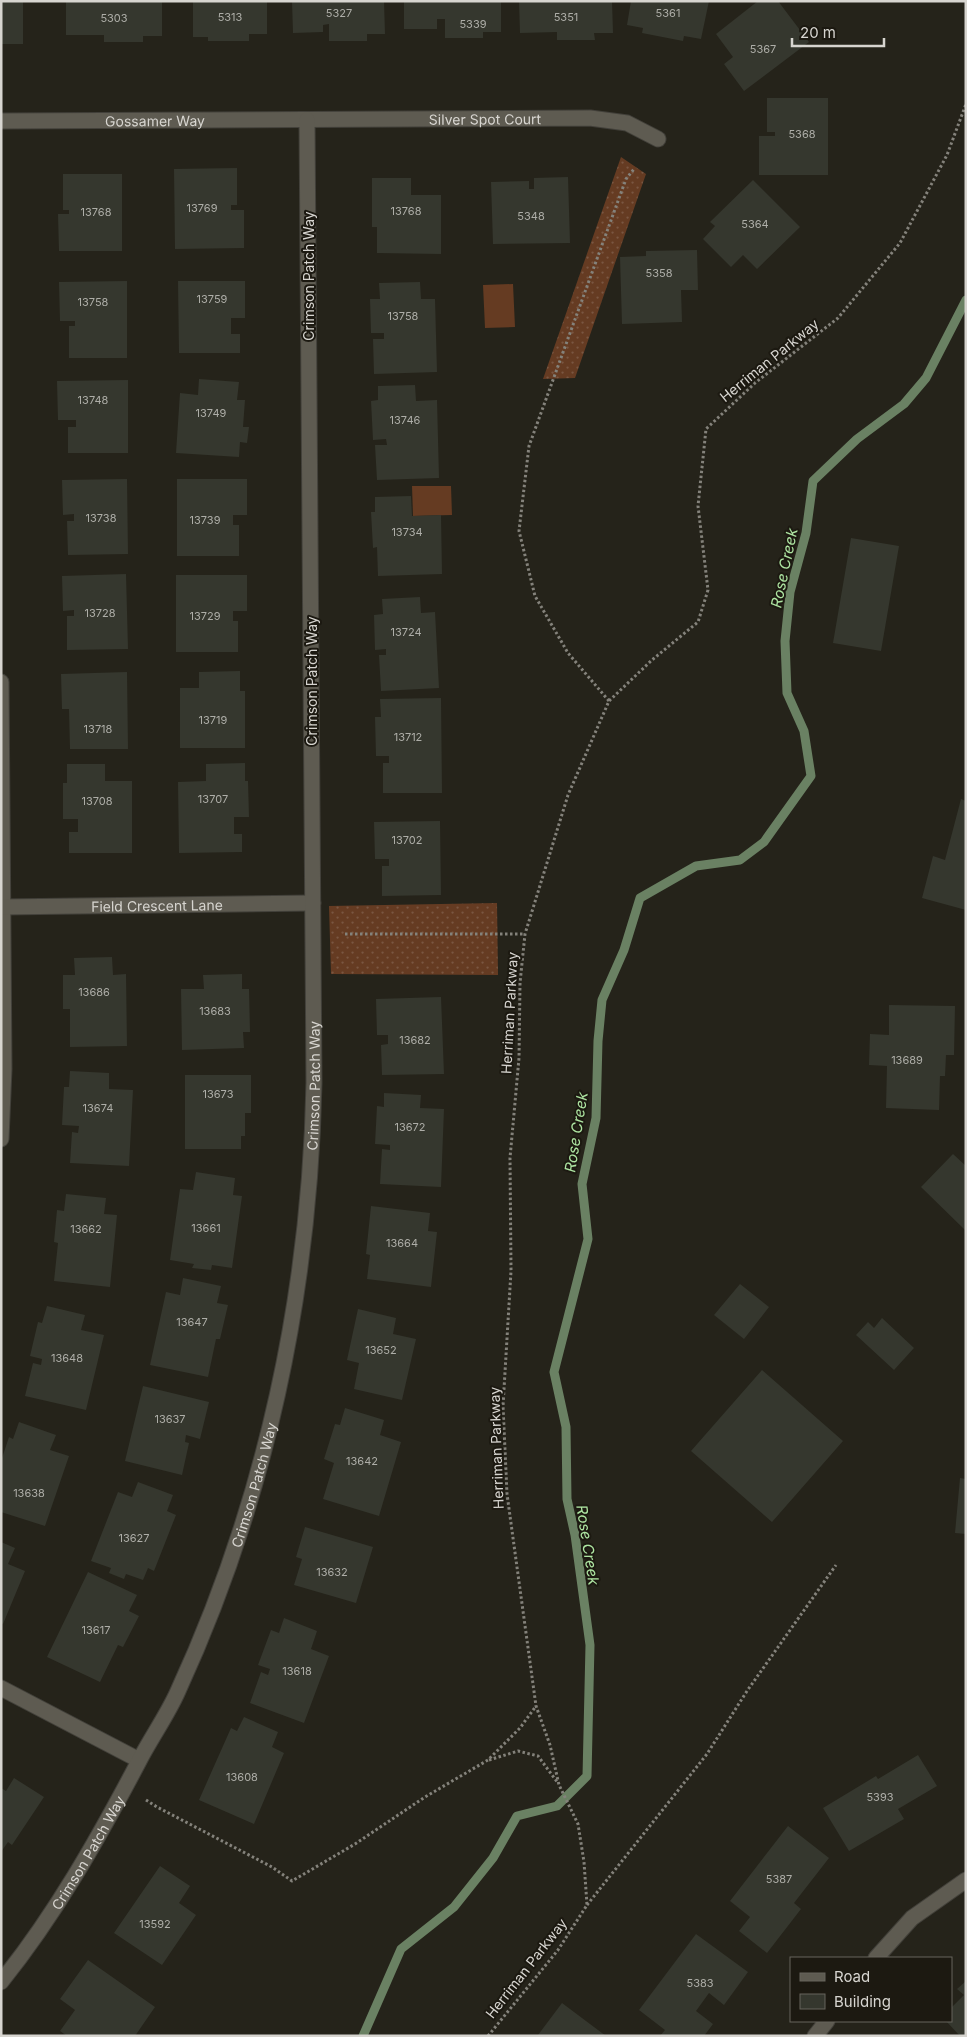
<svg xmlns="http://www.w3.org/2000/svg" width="967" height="2037" font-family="Inter,sans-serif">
  <defs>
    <pattern id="grass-dots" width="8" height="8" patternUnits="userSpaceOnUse" patternTransform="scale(1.25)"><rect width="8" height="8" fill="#653b22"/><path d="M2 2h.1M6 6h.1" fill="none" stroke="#7a5641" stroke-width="1.8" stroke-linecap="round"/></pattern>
  </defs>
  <rect width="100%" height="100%" fill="#25231a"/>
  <path fill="url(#grass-dots)" d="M621 157 646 174 575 378 543 379Z
    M497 903 498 975 331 974 329 906Z"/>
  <path fill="#653b22" d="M513 284 515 327 485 328 483 285Z
    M451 486 452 515 413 516 412 486Z"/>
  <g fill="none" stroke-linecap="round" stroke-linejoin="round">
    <path stroke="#6a8163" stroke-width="9" d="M363 2036 401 1949 454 1907 493 1858 517 1816 557 1806 587 1776 590 1645 575 1535 567 1499 566 1427 554 1372 588 1239 582 1184 596 1118 598 1041 602 1000 624 950 640 898 696 866 740 860 764 842 811 776 804 731 787 693 785 641 790 592 806 533 813 481 857 439 904 404 926 378 966 300"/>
  </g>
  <path fill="#35372e" d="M1 1H23V44H1Z
    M66 1H162V36H143V42H104V35H66Z
    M193 1H267V34H249V41H208V37H193Z
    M292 1H384L385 34H367V41H329V24L323 25V32L293 33Z
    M404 1H501V32H483V38H445V19H437V29H404Z
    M519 1H612L613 33H594L595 40H557V32L520 33Z
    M631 1H709L701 39 684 36 683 41 642 33 643 28 627 25Z
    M758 1H778L809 42 744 91 724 64 733 57 716 34Z
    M767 98H828V175H759V136H775V132H767Z
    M237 168V205H231V210H244V248L175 249 174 169Z
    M63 174H122V251H59L58 214H69V210H63Z
    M568 177 570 243 493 244 491 182 529 181V189H534V178Z
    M372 178H411V195H441V254L377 253V227H372Z
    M753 180 800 227 757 269 743 255 731 267 703 239 715 226 710 222Z
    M697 250 698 290H681L682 322 622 324 620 257 646 256V251Z
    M127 281V358H69V326H75V321H60L59 282Z
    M178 281H245V318H231V334H240V353H179Z
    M420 282 421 299H435L437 372 374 374 373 339H384V333H371L370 299H380L379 283Z
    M199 379 239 382 237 400H245L243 427H249L247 443 240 442 239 457 176 453 180 393 198 395Z
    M128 380V453H68V427H76V420H58L57 381Z
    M415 385 416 401 437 400 439 478 377 480 375 445H387L386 439 373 440 371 401 378 400V386Z
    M127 479 128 554 68 555 67 521H74V514L63 515 62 480Z
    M177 479H247V515H233V525H239V556H177Z
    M411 496 412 516 441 515 442 574 378 576 377 547 373 548 371 512H375V497Z
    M851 538 899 546 881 651 833 643Z
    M126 574 128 649 67 650V616H74V610L63 611 62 576Z
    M176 575H247V611H233V621H238V652H176Z
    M420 597 421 613 435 612 439 688 381 691 379 655H386V649L375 650 374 615 383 614 382 599Z
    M240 671V691H245V748H180V688H199V672Z
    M127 672 128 749H70L69 709H62L61 674Z
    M441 698 442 793H383V763H389V756H376L375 717H381L380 699Z
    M245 763V781H248L249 817H234V834H242V852L179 853 178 782 206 781V764Z
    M67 764H105V781H132V853H69V832H78V819H63V783H67Z
    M961 799 966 801V910L922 898 933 856 945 860Z
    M440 821 441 895 382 896V866H389V859H375L374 822Z
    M112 957 113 975 126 974 127 1046 70 1047V1009H63V975H75L74 958Z
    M242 974V989H249L250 1032H243L244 1048 182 1050 181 989H204L203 975Z
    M441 997 444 1074 382 1075 381 1045 388 1044V1035H377L376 999Z
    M889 1005 955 1006 954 1055H946L945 1076H940L939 1110 886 1108 887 1066 869 1065 870 1034 889 1035Z
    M70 1071 109 1073V1089L133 1090 129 1166 70 1163 72 1132 78 1133 79 1126 62 1125 64 1087H69Z
    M185 1075H251V1113H245V1136H241V1149H185Z
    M384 1093 421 1095 420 1108 444 1109 441 1187 380 1184 382 1149 390 1150V1145L375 1144 377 1106 384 1107Z
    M953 1154 966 1166 965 1230 921 1187Z
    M196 1172 235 1178 233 1195 242 1196 232 1268 212 1265 211 1270 192 1268 194 1264 170 1260 180 1189 193 1190Z
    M66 1194 106 1198 104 1214 117 1215 110 1287 54 1281 58 1243 54 1242 57 1210 64 1211Z
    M371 1206 430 1213 428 1231 437 1232 431 1287 367 1279 370 1255 366 1254Z
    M183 1278 221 1286 217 1303 228 1305 220 1339H216L208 1377 150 1365 166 1292 180 1295Z
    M740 1284 769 1307 744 1339 714 1315Z
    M47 1306 85 1315 81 1330 104 1335 86 1410 25 1396 33 1363 41 1365 42 1359 30 1356 38 1322 42 1323Z
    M358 1309 396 1318 393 1334 416 1339 402 1400 354 1389 359 1363 347 1360Z
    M882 1318 914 1348 894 1370 856 1335 868 1322 874 1328Z
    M762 1370 843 1441 772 1522 691 1451Z
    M143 1386 209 1402 200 1439 186 1435 185 1442 189 1443 182 1475 125 1461Z
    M345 1408 384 1420 380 1435 401 1442 379 1516 323 1499 334 1463 324 1459 335 1424 340 1425Z
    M19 1422 56 1435 50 1450 69 1456 45 1526 1 1512V1461L9 1437 13 1439Z
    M960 1478 966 1479V1534L955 1533Z
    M138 1482 173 1495 167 1511 176 1515 154 1571 148 1568 143 1580 126 1574 124 1579 109 1573 111 1568 91 1561 118 1492 132 1497Z
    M305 1527 373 1547 356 1603 294 1585 302 1559 296 1557Z
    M1 1542 15 1548 8 1564 25 1571 3 1624 1 1623Z
    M88 1572 137 1595 129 1611 139 1616 123 1647 118 1645 100 1682 47 1657Z
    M284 1618 317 1631 311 1649 329 1656 304 1723 250 1703 261 1672 268 1675 270 1669 258 1665 271 1630 279 1633Z
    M244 1717 278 1732 272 1747 284 1753 254 1824 199 1800 231 1728 237 1731Z
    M918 1755 937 1786 898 1809 904 1819 849 1851 823 1808 876 1776 878 1779Z
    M14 1778 44 1797 12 1845 8 1842 1 1852V1788L6 1791Z
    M788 1826 829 1858 794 1903 801 1909 767 1953 739 1931 750 1917 730 1901Z
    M160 1866 190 1886 179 1903 196 1915 162 1965 114 1933Z
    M696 1934 748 1972 724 2005 709 1993 696 2011 713 2024 704 2036H660L665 2030 639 2010Z
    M88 1960 155 2007 135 2036H67L60 2031 75 2010 60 1999Z
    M966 1981V2036H960L946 2021H951V2008L964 1995 957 1989Z
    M562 2003 606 2036 538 2035Z"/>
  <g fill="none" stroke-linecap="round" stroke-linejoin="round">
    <g stroke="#42403a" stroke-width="17">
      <g id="minor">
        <path id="s1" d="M1 121 590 118 627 123 658 139"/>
        <path d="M1 682 4 1069 1 1139"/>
        <path id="s2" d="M1 907 313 903"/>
        <path d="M1 1688 139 1760"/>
        <path d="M876 1958 912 1918 966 1880"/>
        <path id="s3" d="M1 1982C55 1915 98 1839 138 1763 150 1739 167 1716 178 1691 266 1500 310 1293 314 1083L307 120"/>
        <path d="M815 2036 827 2021"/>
      </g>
    </g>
    <path stroke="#84827b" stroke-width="3" stroke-dasharray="2.5 2.5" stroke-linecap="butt" d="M609 701 568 653 535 596 519 531 529 446 626 179 634 169
      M345 934H525
      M489 1760 518 1751 538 1756 558 1783
      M146 1800 157 1807 272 1867 292 1881 355 1844 425 1797 488 1760 520 1728 536 1706
      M587 1905 707 1754 747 1691 836 1565
      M488 2036 558 1950 587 1905 584 1862 578 1824 559 1785 550 1745 536 1706 507 1494 503 1406 511 1271 510 1158 519 1058 520 983 525 934 568 795 609 701 652 660 698 622 708 590 698 506 706 429 755 383 838 318 900 243 947 155 966 104"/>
    <use href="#minor" stroke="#5e5b51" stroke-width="15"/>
  </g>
  <g text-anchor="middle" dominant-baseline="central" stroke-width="4" stroke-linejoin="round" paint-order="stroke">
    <g font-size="11" fill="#aeaea8">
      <text x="339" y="13">5327</text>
      <text x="668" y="13">5361</text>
      <text x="230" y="17">5313</text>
      <text x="566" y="17">5351</text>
      <text x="114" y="18">5303</text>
      <text x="473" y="24">5339</text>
      <text x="763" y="49">5367</text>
      <text x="802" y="134">5368</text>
      <text x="202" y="208">13769</text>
      <text x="406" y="211">13768</text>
      <text x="96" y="212">13768</text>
      <text x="531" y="216">5348</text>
      <text x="755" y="224">5364</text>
      <text x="659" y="273">5358</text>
      <text x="212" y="299">13759</text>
      <text x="93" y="302">13758</text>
      <text x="403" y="316">13758</text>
      <text x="93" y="400">13748</text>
      <text x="211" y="413">13749</text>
      <text x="405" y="420">13746</text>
      <text x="101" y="518">13738</text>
      <text x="205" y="520">13739</text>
      <text x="407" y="532">13734</text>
      <text x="100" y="613">13728</text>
      <text x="205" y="616">13729</text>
      <text x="406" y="632">13724</text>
      <text x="213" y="720">13719</text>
      <text x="98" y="729">13718</text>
      <text x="408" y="737">13712</text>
      <text x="213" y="799">13707</text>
      <text x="97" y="801">13708</text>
      <text x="407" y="840">13702</text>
      <text x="94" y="992">13686</text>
      <text x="215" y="1011">13683</text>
      <text x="415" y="1040">13682</text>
      <text x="907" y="1060">13689</text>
      <text x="218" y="1094">13673</text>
      <text x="98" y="1108">13674</text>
      <text x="410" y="1127">13672</text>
      <text x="206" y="1228">13661</text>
      <text x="86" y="1229">13662</text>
      <text x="402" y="1243">13664</text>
      <text x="192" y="1322">13647</text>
      <text x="381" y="1350">13652</text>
      <text x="67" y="1358">13648</text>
      <text x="170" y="1419">13637</text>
      <text x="362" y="1461">13642</text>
      <text x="29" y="1493">13638</text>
      <text x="134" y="1538">13627</text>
      <text x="332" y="1572">13632</text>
      <text x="96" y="1630">13617</text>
      <text x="297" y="1671">13618</text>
      <text x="242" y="1777">13608</text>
      <text x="880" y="1797">5393</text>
      <text x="779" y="1879">5387</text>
      <text x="155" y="1924">13592</text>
      <text x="700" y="1983">5383</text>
    </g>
    <g font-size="14" fill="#d7d5d0" stroke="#1c1911">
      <text stroke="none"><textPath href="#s1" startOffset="484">Silver Spot Court</textPath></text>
      <text stroke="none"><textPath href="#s1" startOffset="154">Gossamer Way</textPath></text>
      <text transform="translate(308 276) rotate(-90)">Crimson Patch Way</text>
      <text transform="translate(769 360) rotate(-39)">Herriman Parkway</text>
      <text transform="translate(311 681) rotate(-90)">Crimson Patch Way</text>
      <text stroke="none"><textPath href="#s2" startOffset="156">Field Crescent Lane</textPath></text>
      <text transform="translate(509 1013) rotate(-87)">Herriman Parkway</text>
      <text stroke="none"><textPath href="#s3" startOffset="966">Crimson Patch Way</textPath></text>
      <text transform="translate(496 1448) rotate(-92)">Herriman Parkway</text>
      <text stroke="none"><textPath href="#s3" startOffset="561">Crimson Patch Way</textPath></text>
      <text stroke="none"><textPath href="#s3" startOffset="156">Crimson Patch Way</textPath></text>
      <text transform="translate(526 1968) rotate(-52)">Herriman Parkway</text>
    </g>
    <g font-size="15" font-style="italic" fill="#aee5a2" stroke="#1c1911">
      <text transform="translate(784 568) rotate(-78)">Rose Creek</text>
      <text transform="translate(576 1132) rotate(-81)">Rose Creek</text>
      <text transform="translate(588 1545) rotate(81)">Rose Creek</text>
    </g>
  </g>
  <rect width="967" height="2037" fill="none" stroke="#d7d5d0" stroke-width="5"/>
  <rect x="790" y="1957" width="162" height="65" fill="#1c1911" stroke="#67645d"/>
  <rect x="800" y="1973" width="25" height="8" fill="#5e5b51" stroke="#67645d"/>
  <text x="834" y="1982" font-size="15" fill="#d7d5d0">Road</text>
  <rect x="800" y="1994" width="25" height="15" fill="#35372e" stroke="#67645d"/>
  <text x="834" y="2007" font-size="15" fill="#d7d5d0">Building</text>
  <path d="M792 38v8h92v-8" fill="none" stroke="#d7d5d0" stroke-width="2.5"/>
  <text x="800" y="38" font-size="15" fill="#d7d5d0" stroke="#1c1911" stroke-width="4" paint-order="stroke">20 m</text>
</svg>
